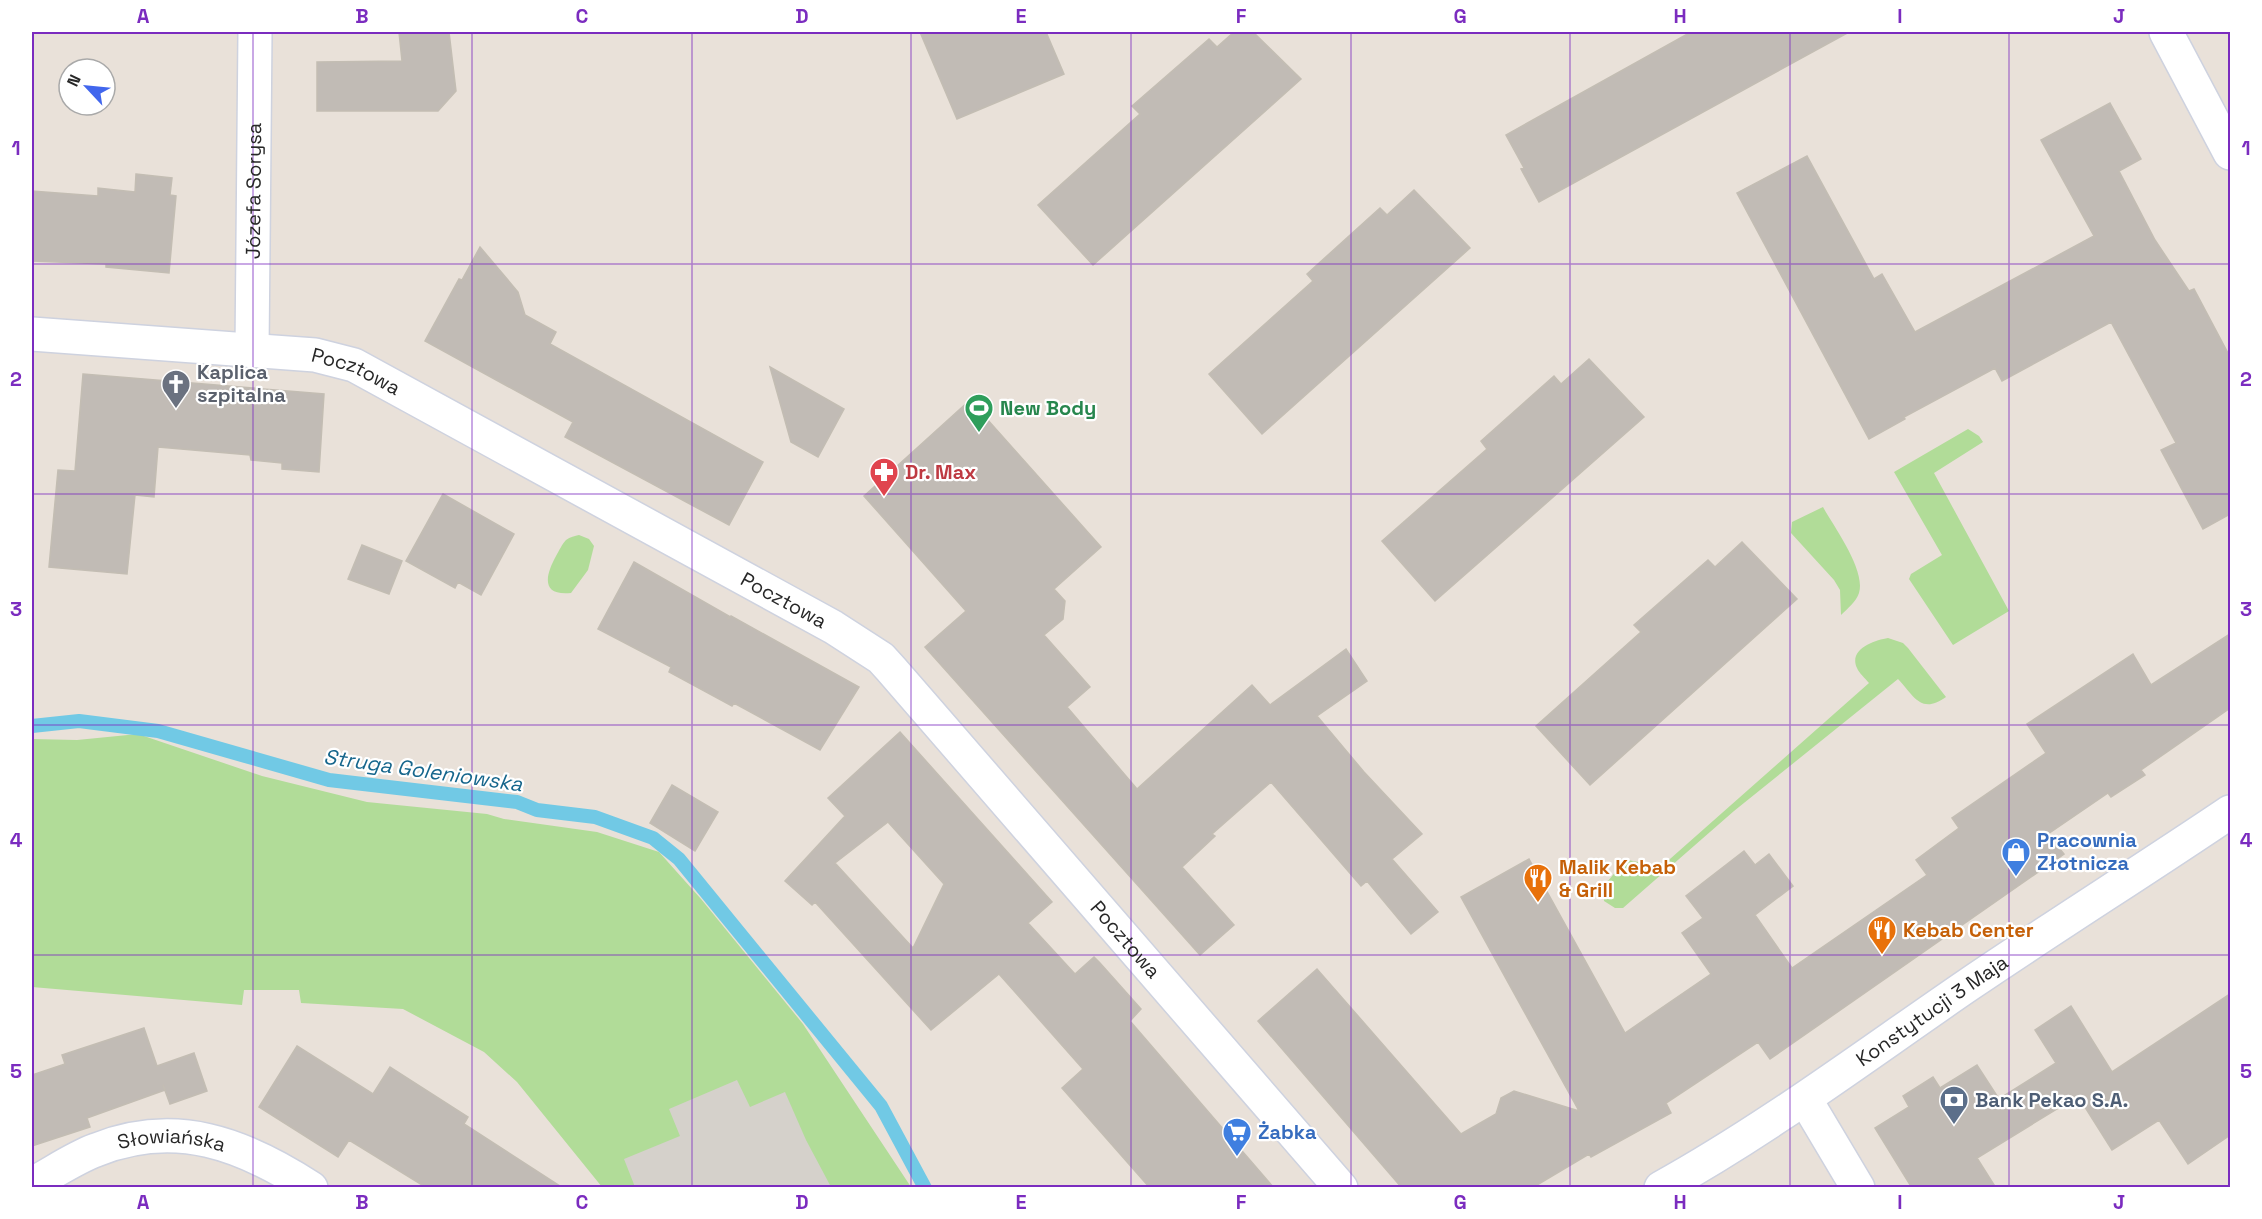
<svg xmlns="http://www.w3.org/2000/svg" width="2262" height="1219" font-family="'Space Grotesk',sans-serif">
  <rect width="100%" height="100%" fill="#e9e1d9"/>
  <path fill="#b1dc98" d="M1968 429 1979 436 1983 442 1934 473 2009 611 1953 645 1909 579 1911 574 1942 555 1894 472Z
    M1823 507C1834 527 1866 570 1859 593 1856 602 1848 608 1841 615L1840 590 1834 580 1791 533 1792 522Z
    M579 535 589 539 594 546 588 570 571 593C541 596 545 576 556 556 559 551 562 544 566 540 570 537 575 536 579 535Z
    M1888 638 1903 643 1908 648 1946 697C1921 715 1914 696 1898 679L1734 811 1623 908H1615L1604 901 1603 887 1622 864 1628 860 1643 863 1653 874 1869 683C1865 678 1859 673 1857 668 1848 649 1875 640 1888 638Z
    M138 734 262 776 367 802 487 814 504 819 597 832 659 852 701 899 803 1024 911 1187H602L517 1082 484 1052 403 1009 301 1003 299 990H244L242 1005 32 987V739L77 740Z"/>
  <path fill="#d5d1cb" d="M737 1080 750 1107 785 1092 806 1140 831 1187H635L624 1159 680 1136 669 1109Z"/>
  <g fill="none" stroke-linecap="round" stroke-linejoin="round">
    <path stroke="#71c9e5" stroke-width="14" d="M32 726 79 721 158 731 329 780 517 802 537 810 595 817 653 838 679 859 881 1106 925 1188"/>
  </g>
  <path fill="#c1bbb5" stroke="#c3bdb3" stroke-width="1.5" fill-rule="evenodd" d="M399 32H449L456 91 438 111H317V62L402 61Z
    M920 32H1046L1064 74 957 119Z
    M1234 32H1253L1301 79 1093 265 1038 205 1140 114 1132 106 1209 39 1217 47Z
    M1691 32H1849L1539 202 1521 169 1524 168 1506 135Z
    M2110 103 2141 159 2119 171 2155 240 2189 291 2194 289 2230 357V514L2203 529 2161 450 2176 443 2111 322 2002 381 1995 368 1904 417 1905 419 1869 439 1737 193 1807 156 1874 279 1882 274 1915 332 2094 236 2041 140Z
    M136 174 172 178 170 195 176 196 169 273 106 267V264L32 261V191L98 196V188L135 192Z
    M1414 190 1470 248 1262 434 1209 374 1313 281 1307 274 1380 208 1387 215Z
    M480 247 518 292 525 315 556 332 550 344 763 462 729 525 565 437 573 422 425 341 459 279 462 280Z
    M1589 359 1644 417 1435 601 1382 541 1487 449 1481 441 1554 376 1561 384Z
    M770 367 844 409 818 457 791 442Z
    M83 374 324 394 319 472 282 469V463L251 460 250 455 158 447 154 497 135 495 127 574 49 567 58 470 75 471Z
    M970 400 1101 547 1054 589 1065 601 1063 619 1044 635 1090 687 1067 707 1137 789 1252 685 1270 705 1346 649 1367 681 1317 716 1364 772 1422 834 1392 859 1438 912 1411 934 1367 881 1361 886 1271 782 1212 834 1215 836 1182 867 1234 925 1200 955 925 647 966 611 864 496Z
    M443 494 514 534 481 595 458 582 455 588 406 561Z
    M1742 542 1797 599 1590 785 1536 726 1641 632 1634 625 1708 560 1715 567Z
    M362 545 402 561 389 594 348 579Z
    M634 562 729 616 728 619 731 616 859 687 820 750 734 703 732 706 669 672 671 667 598 629Z
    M2230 634V708L2141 770 2145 775 2111 797 2108 793 2048 834 2064 854 1770 1059 1758 1042 1666 1103 1671 1113 1591 1157 1589 1154 1532 1188H1402L1258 1021 1317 969 1461 1134 1496 1114 1501 1098 1514 1091 1579 1111 1461 897 1529 859 1625 1033 1711 974 1682 933 1703 918 1686 896 1744 851 1755 865 1769 854 1793 886 1755 915 1792 968 1927 875 1916 860 1959 828 1952 818 2046 753 2027 724 2133 654 2151 685Z
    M900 732 1052 902 1028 923 1075 974 1094 957 1100 963 1141 1009 1130 1021 1274 1188H1150L1062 1088 1083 1069 999 974 931 1030 815 902 812 905 785 881 845 816 828 798ZM888 822 944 884 913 948 835 863Z
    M672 785 718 812 695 851 650 823Z
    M2230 994V1135L2188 1164 2159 1120 2112 1150 2078 1096 1977 1158 1996 1188H1912L1875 1128 1909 1107 1903 1096 1933 1077 1940 1088 1977 1065 1999 1099 2056 1063 2035 1030 2071 1006 2112 1072Z
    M144 1028 157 1066 194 1053 207 1091 170 1104 163 1085 165 1090 87 1118 90 1127 32 1146V1075L65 1064 62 1055Z
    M297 1046 373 1094 390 1067 468 1117 464 1124 563 1188H427L349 1140 338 1157 259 1107Z"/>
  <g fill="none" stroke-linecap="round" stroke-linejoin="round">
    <g stroke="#ced2df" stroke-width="36">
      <g id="minor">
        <path d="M2166 32 2230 153"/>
        <path id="s1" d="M32 334 315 355 354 365 833 627 881 658 891 669 1341 1188"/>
        <path id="s2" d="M252 351 255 32"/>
        <path id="s3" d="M32 1184C53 1173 74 1158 96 1150 176 1118 243 1144 311 1188"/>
      </g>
    </g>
    <g stroke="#ced2df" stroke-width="36">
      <g id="tertiary">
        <path d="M1805 1099 1858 1188"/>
        <path id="s4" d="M1661 1188C1769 1128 1867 1054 1968 985 2055 926 2144 870 2230 812"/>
      </g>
    </g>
    <use href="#minor" stroke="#fff" stroke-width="33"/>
    <use href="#tertiary" stroke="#fff" stroke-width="33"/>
  </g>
  <path fill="none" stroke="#7b2cbf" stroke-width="1.5" stroke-opacity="0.55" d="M253 32V1188M472 32V1188M692 32V1188M911 32V1188M1131 32V1188M1351 32V1188M1570 32V1188M1790 32V1188M2009 32V1188M32 264H2230M32 494H2230M32 725H2230M32 955H2230"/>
  <defs>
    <g id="church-pin" transform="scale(1.5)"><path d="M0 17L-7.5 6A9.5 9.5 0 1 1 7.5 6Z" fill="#6b7280" stroke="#fff"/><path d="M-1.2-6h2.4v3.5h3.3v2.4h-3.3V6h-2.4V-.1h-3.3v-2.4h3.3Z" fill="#fff"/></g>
    <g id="stadium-pin" transform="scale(1.5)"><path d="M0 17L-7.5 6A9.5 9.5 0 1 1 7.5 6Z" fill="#2e9e5b" stroke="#fff"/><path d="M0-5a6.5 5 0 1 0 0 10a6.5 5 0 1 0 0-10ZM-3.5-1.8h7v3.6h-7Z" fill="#fff"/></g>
    <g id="pharmacy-pin" transform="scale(1.5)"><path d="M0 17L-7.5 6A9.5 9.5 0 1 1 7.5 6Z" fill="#e0444e" stroke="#fff"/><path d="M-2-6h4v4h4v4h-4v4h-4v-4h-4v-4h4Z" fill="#fff"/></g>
    <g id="shop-pin" transform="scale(1.5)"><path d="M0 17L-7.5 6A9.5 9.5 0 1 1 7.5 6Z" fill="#3f7fe0" stroke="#fff"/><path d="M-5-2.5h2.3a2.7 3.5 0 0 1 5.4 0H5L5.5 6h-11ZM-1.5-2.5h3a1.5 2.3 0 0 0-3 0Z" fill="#fff"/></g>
    <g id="restaurant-pin" transform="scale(1.5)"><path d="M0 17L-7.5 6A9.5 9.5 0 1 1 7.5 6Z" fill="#e8710a" stroke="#fff"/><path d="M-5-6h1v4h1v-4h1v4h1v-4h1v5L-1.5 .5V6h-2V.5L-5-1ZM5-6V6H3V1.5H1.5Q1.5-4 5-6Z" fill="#fff"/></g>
    <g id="bank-pin" transform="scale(1.5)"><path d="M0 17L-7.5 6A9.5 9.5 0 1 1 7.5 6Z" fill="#5c6f8a" stroke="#fff"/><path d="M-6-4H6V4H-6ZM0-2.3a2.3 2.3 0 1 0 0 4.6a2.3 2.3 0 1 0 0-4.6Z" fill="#fff"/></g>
    <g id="supermarket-pin" transform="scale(1.5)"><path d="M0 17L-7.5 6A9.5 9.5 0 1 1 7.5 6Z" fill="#3f7fe0" stroke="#fff"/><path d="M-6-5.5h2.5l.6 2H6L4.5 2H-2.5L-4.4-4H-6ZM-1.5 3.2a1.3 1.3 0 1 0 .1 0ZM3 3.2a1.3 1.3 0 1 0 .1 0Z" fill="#fff"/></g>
  </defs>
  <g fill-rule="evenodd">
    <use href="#church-pin" x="176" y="384"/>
    <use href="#stadium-pin" x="979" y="408"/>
    <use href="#pharmacy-pin" x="884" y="472"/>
    <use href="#shop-pin" x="2016" y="852"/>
    <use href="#restaurant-pin" x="1538" y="878"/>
    <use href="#restaurant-pin" x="1882" y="930"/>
    <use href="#bank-pin" x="1954" y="1100"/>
    <use href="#supermarket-pin" x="1237" y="1132"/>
  </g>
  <g text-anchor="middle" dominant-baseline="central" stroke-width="4.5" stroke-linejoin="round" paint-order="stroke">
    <g font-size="20" fill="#272727" stroke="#fff">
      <text stroke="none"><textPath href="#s2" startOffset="160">Józefa Sorysa</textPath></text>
      <text stroke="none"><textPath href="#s1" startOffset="328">Pocztowa</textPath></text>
      <text stroke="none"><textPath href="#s1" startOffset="814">Pocztowa</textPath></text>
      <text stroke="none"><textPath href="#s1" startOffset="1300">Pocztowa</textPath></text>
      <text stroke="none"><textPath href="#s4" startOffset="324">Konstytucji 3 Maja</textPath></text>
      <text stroke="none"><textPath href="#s3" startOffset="150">Słowiańska</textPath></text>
    </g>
    <g font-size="20" font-weight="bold" fill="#5b616d" stroke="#fff" text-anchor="start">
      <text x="197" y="372">Kaplica<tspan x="197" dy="23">szpitalna</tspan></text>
    </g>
    <g font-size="20" font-weight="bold" fill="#27864d" stroke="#fff" text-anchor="start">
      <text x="1000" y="408">New Body</text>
    </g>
    <g font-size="20" font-weight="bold" fill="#be3a42" stroke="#fff" text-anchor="start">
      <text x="905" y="472">Dr. Max</text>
    </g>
    <g font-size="20" font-weight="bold" fill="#366cbe" stroke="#fff" text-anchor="start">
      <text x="2037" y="840">Pracownia<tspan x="2037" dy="23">Złotnicza</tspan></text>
      <text x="1258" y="1132">Żabka</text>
    </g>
    <g font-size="20" font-weight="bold" fill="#c56008" stroke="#fff" text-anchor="start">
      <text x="1559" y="867">Malik Kebab<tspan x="1559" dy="23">&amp; Grill</tspan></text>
      <text x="1903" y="930">Kebab Center</text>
    </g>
    <g font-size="20" font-weight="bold" fill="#4e5e75" stroke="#fff" text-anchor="start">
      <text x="1975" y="1100">Bank Pekao S.A.</text>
    </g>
    <g font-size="21" font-style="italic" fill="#16668c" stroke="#fff">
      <text transform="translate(423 770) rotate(8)">Struga Goleniowska</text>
    </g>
  </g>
  <rect width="2262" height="1219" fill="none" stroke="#ffffff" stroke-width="66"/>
  <g transform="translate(87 87) rotate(296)"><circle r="28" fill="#ffffff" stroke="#a9a9a9" stroke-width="1.5"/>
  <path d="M0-4.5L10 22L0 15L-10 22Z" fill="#4166ed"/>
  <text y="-9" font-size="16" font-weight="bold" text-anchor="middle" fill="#272727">N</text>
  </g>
  <rect x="33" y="33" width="2196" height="1153" fill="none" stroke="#7b2cbf" stroke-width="2"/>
  <g font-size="20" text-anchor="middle" font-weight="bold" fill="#7b2cbf">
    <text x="143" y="23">A</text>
    <text x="362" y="23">B</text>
    <text x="582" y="23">C</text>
    <text x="802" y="23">D</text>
    <text x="1021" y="23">E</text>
    <text x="1241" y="23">F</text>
    <text x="1460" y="23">G</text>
    <text x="1680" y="23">H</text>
    <text x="1900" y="23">I</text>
    <text x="2119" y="23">J</text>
    <text x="16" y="155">1</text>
    <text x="2246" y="155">1</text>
    <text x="16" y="386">2</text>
    <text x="2246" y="386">2</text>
    <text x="16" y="616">3</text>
    <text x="2246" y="616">3</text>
    <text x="16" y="847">4</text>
    <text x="2246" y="847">4</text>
    <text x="16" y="1078">5</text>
    <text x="2246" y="1078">5</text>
    <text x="143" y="1209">A</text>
    <text x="362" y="1209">B</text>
    <text x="582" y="1209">C</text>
    <text x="802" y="1209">D</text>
    <text x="1021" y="1209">E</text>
    <text x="1241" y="1209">F</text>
    <text x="1460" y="1209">G</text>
    <text x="1680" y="1209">H</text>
    <text x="1900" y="1209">I</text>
    <text x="2119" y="1209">J</text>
  </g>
</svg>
